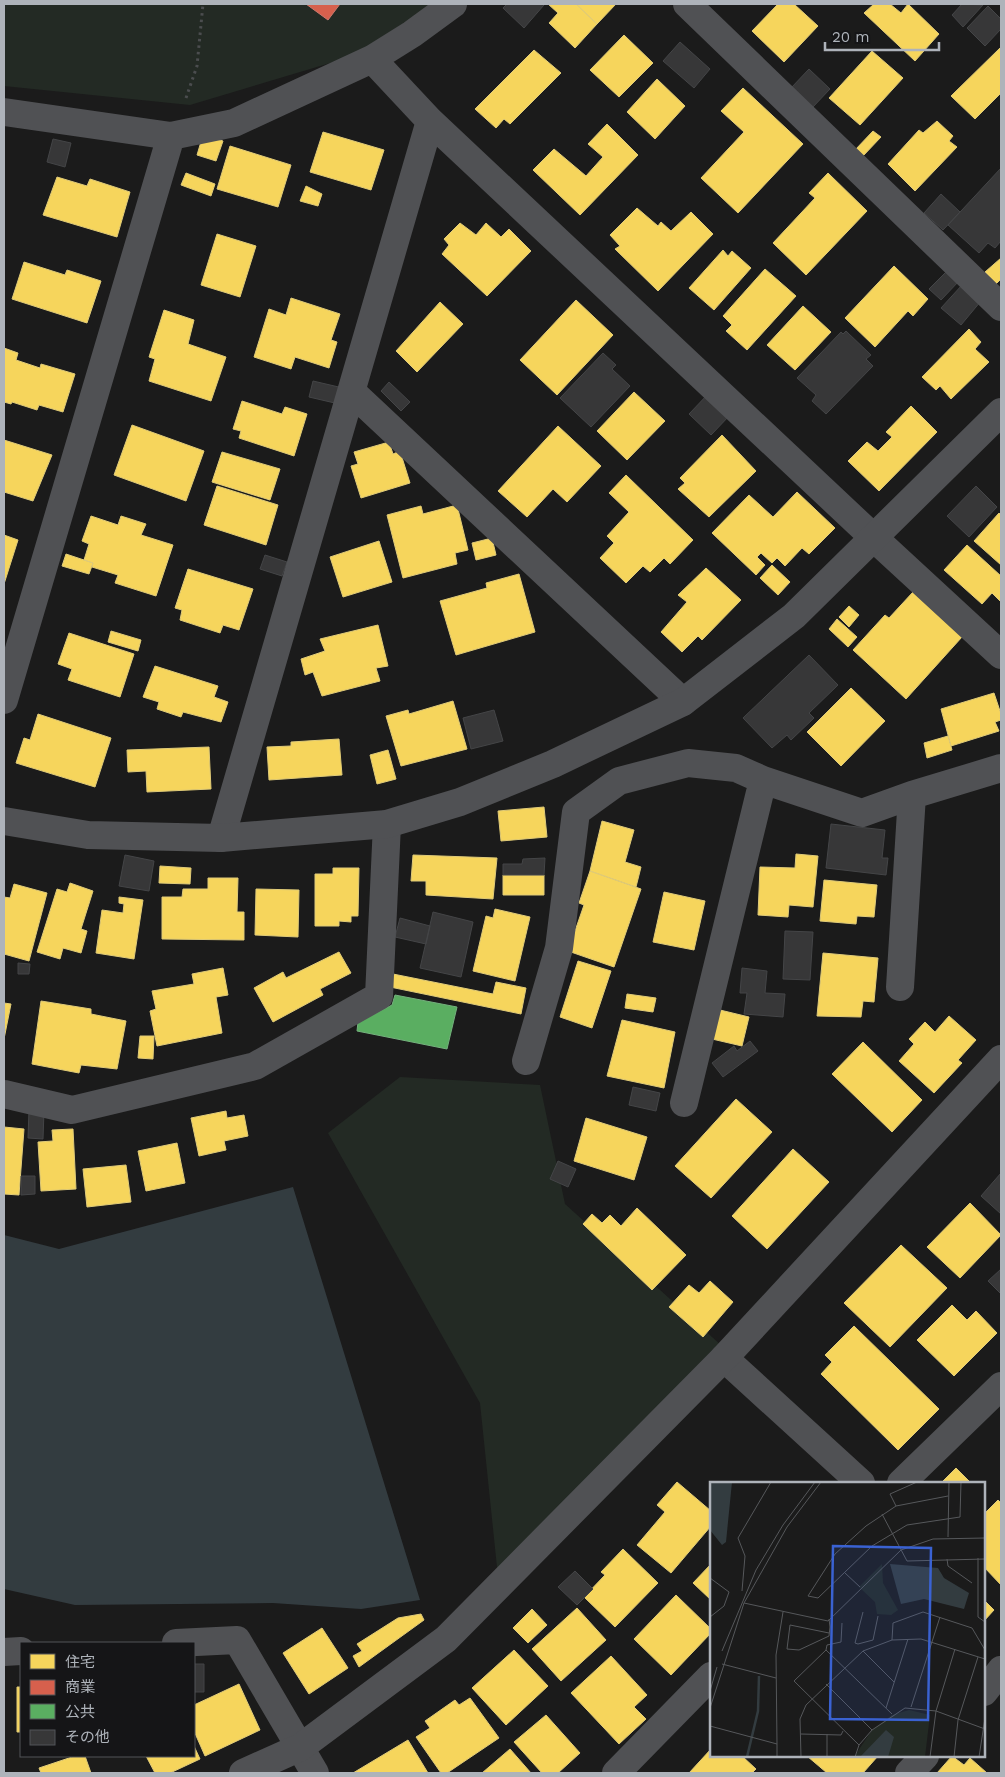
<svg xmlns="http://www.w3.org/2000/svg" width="1005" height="1777" font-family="'Work Sans','Noto Sans JP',sans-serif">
  <rect width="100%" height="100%" fill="#1b1b1b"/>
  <path fill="#232a24" d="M4 4H444L367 52 190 105 4 86Z
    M400 1077 540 1085 565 1204 733 1356 500 1596 480 1403 328 1133Z"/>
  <path fill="#333c40" d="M293 1187 420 1600 361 1609 273 1603 75 1605 4 1589V1235L59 1249Z"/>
  <path fill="#f6d55c" stroke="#e0cb78" d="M548 4H576L597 24 575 48 549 23 558 13Z
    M576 4H616L597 24Z
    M778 4H794L818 26 784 62 752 31Z
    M874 4H890L901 13 908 4 939 34 915 61 864 13Z
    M624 35 653 63 619 97 590 70Z
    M1001 47V93L975 119 951 96Z
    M534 50 561 73 510 124 504 119 496 128 475 109Z
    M872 51 903 78 860 125 829 98Z
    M657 79 685 106 655 139 627 112Z
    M743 88 803 144 738 213 701 178 744 132 721 111Z
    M937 121 953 136 949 141 957 147 915 191 888 164 919 130 923 133Z
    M607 124 638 155 580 215 533 170 554 149 586 176 603 157 588 144Z
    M873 131 881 137 863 156 855 150Z
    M323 132 384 150 371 190 310 172Z
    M203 135 223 141 216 161 197 155Z
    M230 146 291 165 278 207 217 189Z
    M186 173 215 184 211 196 181 185Z
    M828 173 867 211 806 275 773 243 815 198 809 193Z
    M57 177 87 186 90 179 130 192 117 237 43 215Z
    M306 186 322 194 318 206 300 201Z
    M637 208 658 226 661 222 671 231 691 212 713 234 658 291 615 249 620 246 610 235Z
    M460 223 476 235 486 223 501 237 509 229 531 251 487 296 442 254 449 245 444 239Z
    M217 234 256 246 240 297 201 285Z
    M723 250 728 256 732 251 751 268 714 310 689 288Z
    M1001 258V279L996 284 985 272Z
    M24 262 65 275 67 270 101 281 87 323 12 299Z
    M894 266 928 299 913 316 908 311 875 347 845 318Z
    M765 269 796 296 747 350 726 331 732 325 723 316Z
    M291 298 340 314 331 340 337 342 329 368 295 357 291 369 254 357 269 309 286 315Z
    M576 300 613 335 557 395 520 360Z
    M440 302 463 324 417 372 396 351Z
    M803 306 831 332 795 370 767 345Z
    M164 310 194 320 188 344 226 357 211 401 149 381 155 359 149 357Z
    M969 329 981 342 975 349 989 362 951 399 940 386 936 390 922 377Z
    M4 348 18 353 16 360 40 368 41 364 75 374 63 412 39 405 37 410 12 402 11 404 4 402Z
    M634 392 665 421 627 460 597 431Z
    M242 401 282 414 285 407 307 414 294 456 239 438 241 431 233 429Z
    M911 406 937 432 879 491 848 461 867 442 878 451 892 437 886 432Z
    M132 425 204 451 186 501 114 475Z
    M558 426 601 466 567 502 553 489 527 517 498 491Z
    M722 435 756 471 709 517 678 489 685 483 680 478Z
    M4 440 52 455 33 501 4 492Z
    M389 442 393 454 400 451 410 483 361 498 351 466 358 464 354 452Z
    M222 452 280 469 270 500 212 482Z
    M626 475 693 540 670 564 664 558 650 572 643 566 626 583 600 558 614 543 607 536 629 512 609 493Z
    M217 486 278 505 266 545 204 525Z
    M797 492 835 528 809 554 802 548 785 566 777 558 772 563 761 553 757 557 765 565 756 575 712 533 749 495 773 517Z
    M457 505 468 550 455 553 457 564 403 578 387 515 421 506 423 514Z
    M999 513 1001 515V565L974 541Z
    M91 516 118 525 121 516 146 524 141 535 173 545 156 596 115 583 118 575 92 567 93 563 84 560 89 544 82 541Z
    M4 535 18 540 4 584Z
    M492 538 496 555 476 560 472 543Z
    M379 541 392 582 343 597 330 557Z
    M967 545 1001 576V602L992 593 982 604 944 570Z
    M66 554 93 563 89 574 62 566Z
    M772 565 790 582 778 595 760 578Z
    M706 568 741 600 702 640 698 636 682 652 661 632 687 602 678 595Z
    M188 569 253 589 239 630 223 625 220 633 180 620 182 610 175 608Z
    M519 574 535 632 456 655 440 601 487 588 486 583Z
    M913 592 962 637 906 699 853 650 885 615 889 618Z
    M849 606 859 615 849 627 839 617Z
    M837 619 857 637 848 647 829 629Z
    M378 625 388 666 376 668 380 681 322 696 313 672 305 675 301 659 325 651 320 639Z
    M111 631 141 640 138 651 108 642Z
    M69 633 134 654 120 697 68 680 72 669 58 664Z
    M155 666 218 686 214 697 228 702 221 722 183 712 181 717 157 709 159 702 143 697Z
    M851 688 885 721 841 766 807 732Z
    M994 693 1001 714V720L995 722 999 731 951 746 941 709Z
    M453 701 467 749 401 766 386 716 408 710 409 714Z
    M38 714 111 738 95 787 16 763 24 738 30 740Z
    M948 736 952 750 927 758 924 743Z
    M339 739 342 775 269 780 267 747 291 746V742Z
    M209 747 211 789 147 792 146 771 128 772 127 750Z
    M388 750 396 779 377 784 370 755Z
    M544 807 547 837 501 841 498 811Z
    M602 821 634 830 625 862 641 867 636 887 590 871Z
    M796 854 818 856 813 907 789 905 788 917 758 915 760 867 795 868Z
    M413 855 497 858 493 899 426 895V881H411Z
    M160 866 191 868 190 884 159 883Z
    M333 868H359L358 916H351V922L339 921V926H315V874H333Z
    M590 871 641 889 614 967 568 951 584 905 579 903Z
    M503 875H544V895H503Z
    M208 878H238L237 912H244V940L162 939V897H182L183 889H208Z
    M824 880 877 885 874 917 857 916 856 924 820 921Z
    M70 883 93 891 81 929 87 931 81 953 63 948 60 959 37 952 57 889 67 892Z
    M14 884 47 893 29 961 4 954V897L10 898Z
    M256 889 299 890 298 937 255 935Z
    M664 892 705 901 694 950 653 942Z
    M119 897 143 900 134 959 96 953 102 910 123 913 124 904 119 903Z
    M495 909 530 917 515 981 473 971 486 916 493 918Z
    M339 952 351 973 320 989 323 995 273 1022 254 988 283 972 286 978Z
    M823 953 878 958 874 1002 863 1001 861 1017 817 1016Z
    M578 961 611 971 592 1028 560 1017Z
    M223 968 228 995 216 997 222 1033 157 1046 150 1011 156 1009 152 991 194 984 192 974Z
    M393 974 493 994 496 982 526 988 521 1014 390 987Z
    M627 994 656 998 653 1012 625 1008Z
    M41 1001 91 1009V1014L126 1021 117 1069 81 1065 79 1073 32 1064Z
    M4 1003 11 1004 4 1039Z
    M720 1010 749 1017 742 1046 712 1039Z
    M949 1016 976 1040 958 1060 962 1063 934 1093 899 1061 914 1044 909 1039 925 1022 935 1032Z
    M622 1020 675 1032 664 1088 607 1076Z
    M140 1036H154L153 1059 138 1058Z
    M863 1042 922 1100 892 1132 832 1074Z
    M736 1099 772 1132 711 1198 675 1166Z
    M226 1111 227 1118 244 1115 248 1136 224 1141 226 1150 199 1156 191 1118Z
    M586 1118 647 1137 634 1180 574 1161Z
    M4 1127 24 1129 19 1195 4 1194Z
    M73 1129 76 1189 41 1191 38 1142 53 1141 52 1130Z
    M177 1143 185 1183 146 1191 138 1151Z
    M793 1149 829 1182 767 1249 732 1216Z
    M126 1165 131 1202 87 1207 83 1169Z
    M970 1203 1001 1235 960 1278 927 1247Z
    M637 1208 686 1255 652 1290 583 1224 592 1214 602 1223 610 1215 621 1226Z
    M901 1245 947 1288 890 1347 844 1303Z
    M710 1281 733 1302 703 1337 669 1307 689 1285 699 1293Z
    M952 1305 967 1320 976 1311 997 1333 954 1376 917 1340Z
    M854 1326 939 1409 898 1450 821 1374 832 1362 825 1355Z
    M956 1468 971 1483H941Z
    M677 1482 711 1511V1526L671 1573 637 1545 665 1512 657 1505Z
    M998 1500 1001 1503V1585L984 1567V1514Z
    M623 1549 658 1583 615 1627 584 1597 605 1575 601 1572Z
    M711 1564V1600L693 1583Z
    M676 1595 711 1629V1633L671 1675 634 1639Z
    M984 1600 994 1610 984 1621Z
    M577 1608 606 1640 561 1681 532 1649Z
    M532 1609 547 1625 528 1643 513 1628Z
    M421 1614 424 1620 359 1667 353 1656 362 1651 357 1644 398 1618Z
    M322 1628 348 1668 309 1694 283 1653Z
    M514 1650 548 1686 506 1725 472 1688Z
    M611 1656 647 1695 634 1707 646 1719 619 1744 571 1693Z
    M239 1684 260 1730 205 1756 194 1731V1705Z
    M17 1687H21V1732H17Z
    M470 1698 499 1738 447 1773H441L416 1737 430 1728 425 1721 455 1700 459 1705Z
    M546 1715 580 1753 558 1773H542L514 1742Z
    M408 1740 428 1773H353Z
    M194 1746 200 1759 170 1773H155L146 1756H194Z
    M510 1749 531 1773H482Z
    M711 1749V1756H742L756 1769 752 1773H689Z
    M75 1756H85L91 1773H41L39 1768Z
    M807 1756H878L863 1773H827Z
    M952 1756 964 1765 970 1758 987 1773H937Z"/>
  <path fill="#d6604d" stroke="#ca796e" d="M306 4H340L328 20Z"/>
  <path fill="#5aae61" stroke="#73b07c" d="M395 995 457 1007 447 1049 357 1031 358 1022 392 1005Z"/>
  <path fill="#373738" stroke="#444547" d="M507 4H543L544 5 524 28 503 8Z
    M962 4 983 5 963 27 952 15Z
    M988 6 1001 19V29L985 46 967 28Z
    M680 42 710 69 694 88 663 61Z
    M809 69 830 89 812 108 791 88Z
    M53 139 71 143 65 167 47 162Z
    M1001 168V241L995 248 988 243 979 253 948 225Z
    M941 194 960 212 943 230 924 213Z
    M949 269 960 280 941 300 929 289Z
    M962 285 981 301 961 325 941 308Z
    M846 331 871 355 866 359 873 366 826 414 812 401 816 395 797 378 841 332 843 334Z
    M603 353 616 365 612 369 630 386 591 427 560 398Z
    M313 381 343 388 339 404 309 397Z
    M389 382 410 402 401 411 381 391Z
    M709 393 731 414 711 435 689 414Z
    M976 486 997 507 969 537 947 516Z
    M265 555 287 562 282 576 260 569Z
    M809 655 838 685 809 713 814 718 791 740 787 735 772 748 743 718Z
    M494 710 503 741 471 749 463 718Z
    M831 824 885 830 882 858H888L886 875 826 868Z
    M125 855 154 861 149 891 119 886Z
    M545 858 544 875H503V864H522L523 859Z
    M433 912 473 922 461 977 420 968Z
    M400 918 430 926 426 944 395 937Z
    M785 931 813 932 810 980 783 979Z
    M18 963 30 964 29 974H18Z
    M742 968 767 971 765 993 785 994 783 1017 744 1014 747 993H740Z
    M750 1041 758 1051 723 1077 712 1063 734 1046 737 1051Z
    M633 1087 660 1093 656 1111 629 1105Z
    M29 1110 44 1111 43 1139 28 1138Z
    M558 1161 576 1169 568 1187 550 1179Z
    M1001 1173V1214L981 1196Z
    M21 1176H35V1194L21 1195Z
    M1001 1269V1294L988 1281Z
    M575 1571 593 1589 577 1605 558 1587Z
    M194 1664H204V1692H194Z"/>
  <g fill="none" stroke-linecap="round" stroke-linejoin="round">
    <path stroke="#4b4d4f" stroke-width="3" stroke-dasharray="2.5 4" stroke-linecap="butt" d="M186 98 197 66 203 4"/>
    <path stroke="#505154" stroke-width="28" d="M687 4 1001 307
      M372 59 430 121 874 538 1001 655
      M4 112 171 136 234 123 372 59 412 34 453 4
      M352 392 683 702
      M4 700 171 136
      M763 780 862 813 912 795
      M221 838 430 121
      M900 987 912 795 1001 768
      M526 1061 559 948 576 812 619 781 688 763 736 768 763 780 684 1103
      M4 1094 72 1110 255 1066 379 996 387 824
      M724 1358 861 1483
      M901 1483 1001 1386
      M176 1643 237 1640 315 1773
      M4 1652 21 1651
      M984 1692 1001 1670
      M616 1773 711 1676
      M909 1773 925 1756"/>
    <path stroke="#505154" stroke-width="28" d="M4 821 88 835 221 838 387 824 460 802 553 764 683 702 794 616 1001 412
      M243 1773 301 1747 446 1639 724 1358 1001 1059"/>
  </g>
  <g transform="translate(710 1482)">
    <rect width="275" height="275" fill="#1b1b1b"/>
    <path d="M172 82 173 101 188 128 181 133 167 132 165 120 149 105ZM199 228 220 233 215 275H144L162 248 182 233Z" fill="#232a24"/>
    <path d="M22 0 16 60 12 63 0 48V0ZM180 82 228 86 234 96 259 111 254 127 214 117 191 122ZM176 248 184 255 178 275H150Z" fill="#333c40"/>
    <path fill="none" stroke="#333c40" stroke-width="2.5" d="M37 275 48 229 49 194"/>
    <path fill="none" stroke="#56585b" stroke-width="1" d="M238 14 186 24 156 44 125 72 98 114 108 116 162 64 197 43 250 35 251 0M186 24 180 12 207 0M172 32 197 79 275 77M238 55 239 0M268 76V135L275 140M237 77 238 84 262 101M135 91 150 105M0 96 19 110M32 109 35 74 28 56 61 0M34 121 118 139 191 68 223 57 275 56M153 130 145 161 148 162 163 158 168 134M0 135 14 124 19 110M119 137 120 145 119 154 89 168 77 167 80 143 119 151M182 158 183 141 213 130 262 146 275 168M116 168 117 163 131 160 132 141M12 169 46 88 73 43 105 0M153 169 184 200M12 182 66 196M116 202 162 248M0 209 7 185M201 225 230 135M0 226 34 121 77 45 111 0M176 226 198 157M0 244 67 262V275M91 252 131 253 133 249M117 252V275M67 262 66 173 73 130M149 263 84 199 116 168 182 232M91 275 90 237 96 223 153 169 182 158 211 157 275 177M145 275 149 263 162 248 195 226 226 229 275 247M220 275 226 229 245 167M244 275 248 238 268 175M269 275 275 236"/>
    <path fill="#3a62d2" fill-opacity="0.15" stroke="#3a62d2" stroke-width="2.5" d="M123 64 221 66 218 238 120 237Z"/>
    <rect width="275" height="275" fill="none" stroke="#aeb3ba" stroke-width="2.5"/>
  </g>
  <rect width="1005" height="1777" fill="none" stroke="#aeb3ba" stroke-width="10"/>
  <rect x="20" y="1642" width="175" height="115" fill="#151517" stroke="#525458"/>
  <rect x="30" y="1654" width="25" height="15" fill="#f6d55c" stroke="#525458"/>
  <text x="65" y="1667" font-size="15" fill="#aeb3ba">住宅</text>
  <rect x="30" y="1680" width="25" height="15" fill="#d6604d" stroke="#525458"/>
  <text x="65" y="1692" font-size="15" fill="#aeb3ba">商業</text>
  <rect x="30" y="1704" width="25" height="15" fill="#5aae61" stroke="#525458"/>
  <text x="65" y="1717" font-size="15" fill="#aeb3ba">公共</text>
  <rect x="30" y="1730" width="25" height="15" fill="#373738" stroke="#525458"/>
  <text x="65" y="1742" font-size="15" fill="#aeb3ba">その他</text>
  <path d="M825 42v8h114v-8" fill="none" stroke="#aeb3ba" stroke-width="2.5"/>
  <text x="832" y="42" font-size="15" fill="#aeb3ba" stroke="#151517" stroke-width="4" paint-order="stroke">20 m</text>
</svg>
